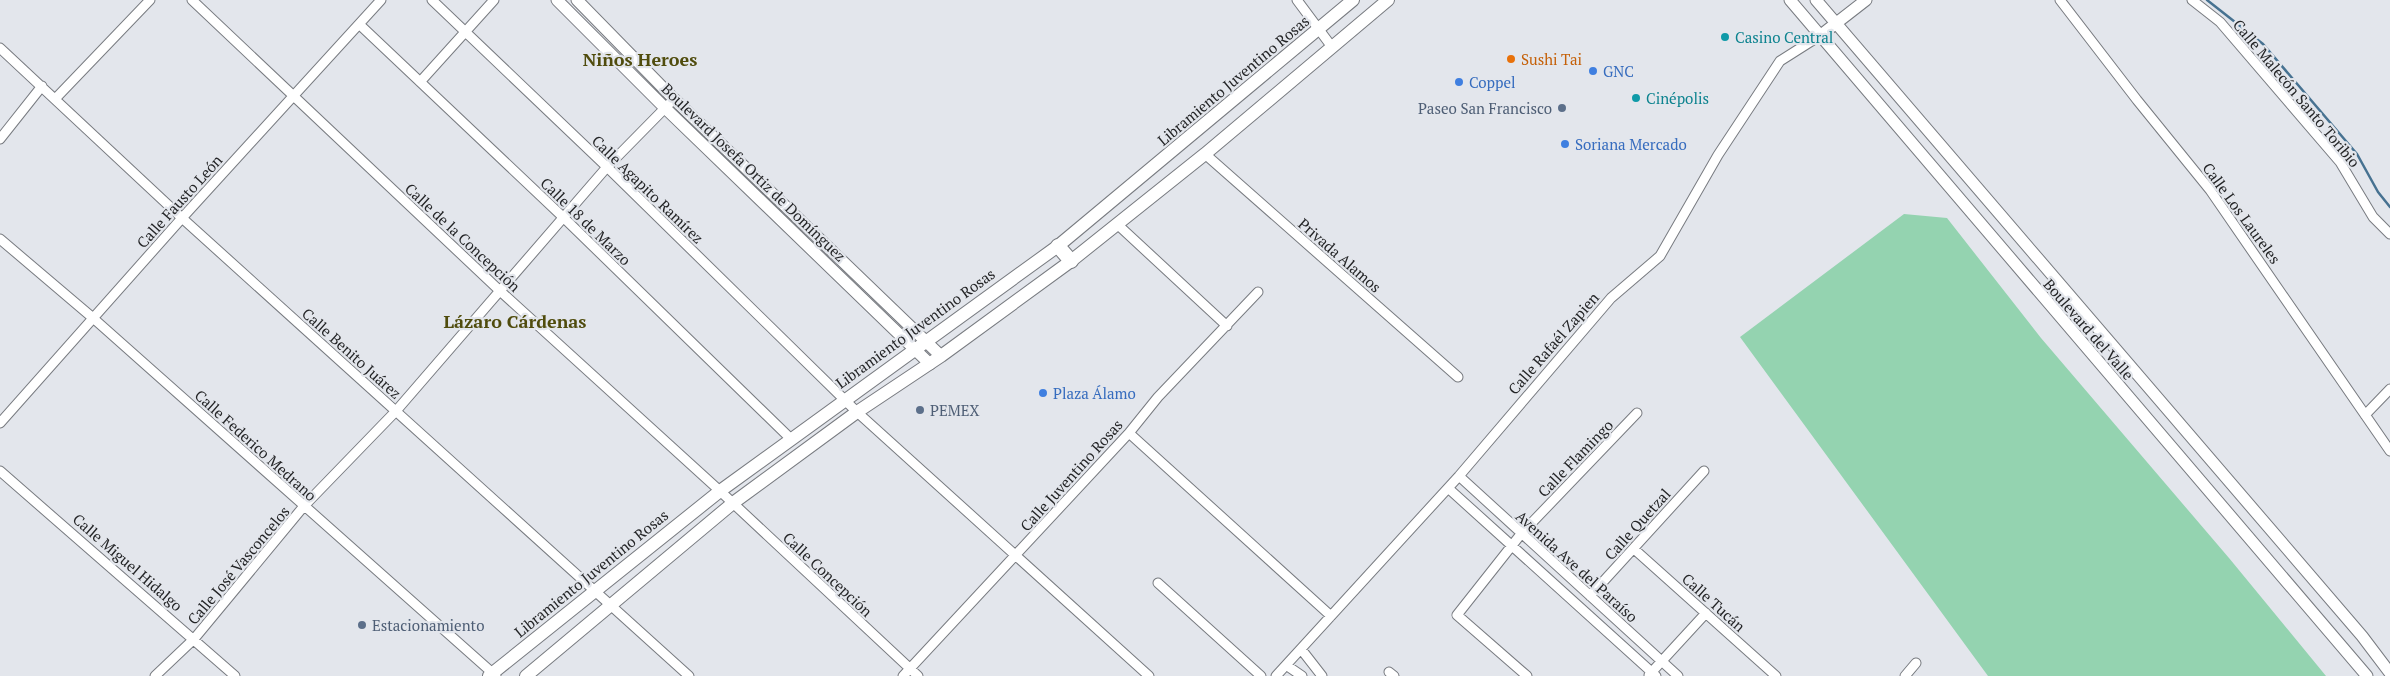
<svg xmlns="http://www.w3.org/2000/svg" width="2390" height="676" font-family="'PT Serif',serif">
  <rect width="100%" height="100%" fill="#e3e6ec"/>
  <path fill="#94d3b0" d="M1904 214 1947 218 2041 338 2229 558 2326 676H1988L1740 337Z"/>
  <g fill="none" stroke-linecap="round" stroke-linejoin="round">
    <path stroke="#477291" stroke-width="2.5" d="M2207 0 2263 44 2357 154 2378 192 2390 207"/>
    <g stroke="#787b80" stroke-width="11">
      <path id="minor" d="M192 0 499 290 720 491 918 676
        M432 0 607 167 857 412 1149 676
        M1297 0 1332 47
        M2060 0 2137 100 2210 190 2390 451
        M2192 0 2220 22 2340 162 2373 217 2390 234
        M360 25 564 218 791 439
        M0 48 182 218 689 676
        M420 82 494 0
        M56 98 150 0
        M0 139 42 86
        M1205 154 1458 377
        M1117 224 1227 326
        M0 239 93 318 496 676
        M2365 415 2390 389
        M0 423 182 218 381 0
        M1129 433 1331 616
        M0 471 235 676
        M1459 476 1678 676
        M1448 488 1656 676
        M1634 549 1776 676
        M1158 583 1261 676
        M1590 596 1704 471
        M1301 649 1322 676
        M1286 665 1302 676
        M1389 672 1394 676
        M1649 675 1706 613
        M155 676 194 639 304 506 396 411 607 167 669 104
        M903 676 1129 433 1158 397 1258 292
        M1276 676 1459 476 1611 298 1660 256 1718 155 1780 61 1821 35
        M1527 676 1457 615 1521 534 1637 413
        M1905 676 1916 663"/>
    </g>
    <g stroke="#787b80" stroke-width="13">
      <path id="tertiary" d="M557 0 665 108 930 364
        M577 0 674 99 941 356
        M1790 0 2367 676
        M1816 0 2362 636 2390 673
        M1821 35 1866 0"/>
    </g>
    <g stroke="#787b80" stroke-width="14">
      <path id="secondary" d="M489 676 720 491 1058 246 1353 0
        M526 676 733 503 857 412 941 356 1071 261 1205 154 1388 0"/>
    </g>
    <g stroke="#787b80" stroke-width="16">
      <path id="primary" d="M1058 246 1071 261"/>
    </g>
    <use href="#minor" stroke="#fff" stroke-width="9"/>
    <use href="#tertiary" stroke="#fff" stroke-width="11"/>
    <use href="#secondary" stroke="#fff" stroke-width="12"/>
    <use href="#primary" stroke="#fff" stroke-width="14"/>
  </g>
  <g fill="#0f9aa8" stroke="#e3e6ec" stroke-width="2">
    <circle cx="1725" cy="37" r="5"/>
    <circle cx="1636" cy="98" r="5"/>
  </g>
  <circle fill="#e8710a" stroke="#e3e6ec" stroke-width="2" cx="1511" cy="59" r="5"/>
  <g fill="#3f7fe0" stroke="#e3e6ec" stroke-width="2">
    <circle cx="1593" cy="71" r="5"/>
    <circle cx="1459" cy="82" r="5"/>
    <circle cx="1565" cy="144" r="5"/>
    <circle cx="1043" cy="393" r="5"/>
  </g>
  <g fill="#5c6f8a" stroke="#e3e6ec" stroke-width="2">
    <circle cx="1562" cy="108" r="5"/>
    <circle cx="920" cy="410" r="5"/>
    <circle cx="362" cy="625" r="5"/>
  </g>
  <g text-anchor="middle" dominant-baseline="central" stroke-width="4.5" stroke-linejoin="round" paint-order="stroke">
    <g font-size="15" fill="#0d838f" stroke="#e3e6ec" text-anchor="start">
      <text x="1735" y="37">Casino Central</text>
      <text x="1646" y="98">Cinépolis</text>
    </g>
    <g font-size="15" fill="#c56008" stroke="#e3e6ec" text-anchor="start">
      <text x="1521" y="59">Sushi Tai</text>
    </g>
    <g font-size="15" fill="#366cbe" stroke="#e3e6ec" text-anchor="start">
      <text x="1603" y="71">GNC</text>
      <text x="1469" y="82">Coppel</text>
      <text x="1575" y="144">Soriana Mercado</text>
      <text x="1053" y="393">Plaza Álamo</text>
    </g>
    <g font-size="15" fill="#242527" stroke="#e3e6ec">
      <text transform="translate(1233 80) rotate(-40)">Libramiento Juventino Rosas</text>
      <text transform="translate(2297 93) rotate(50)">Calle Malecón Santo Toribio</text>
      <text transform="translate(754 172) rotate(44)">Boulevard Josefa Ortiz de Domínguez</text>
      <text transform="translate(648 189) rotate(44)">Calle Agapito Ramírez</text>
      <text transform="translate(179 201) rotate(-48)">Calle Fausto León</text>
      <text transform="translate(2242 213) rotate(54)">Calle Los Laureles</text>
      <text transform="translate(586 221) rotate(44)">Calle 18 de Marzo</text>
      <text transform="translate(463 237) rotate(43)">Calle de la Concepción</text>
      <text transform="translate(1340 255) rotate(41)">Privada Alamos</text>
      <text transform="translate(915 328) rotate(-36)">Libramiento Juventino Rosas</text>
      <text transform="translate(2089 329) rotate(49)">Boulevard del Valle</text>
      <text transform="translate(1553 343) rotate(-49)">Calle Rafaél Zapien</text>
      <text transform="translate(352 353) rotate(42)">Calle Benito Juárez</text>
      <text transform="translate(256 445) rotate(42)">Calle Federico Medrano</text>
      <text transform="translate(1575 458) rotate(-46)">Calle Flamingo</text>
      <text transform="translate(1071 475) rotate(-48)">Calle Juventino Rosas</text>
      <text transform="translate(1637 524) rotate(-48)">Calle Quetzal</text>
      <text transform="translate(128 562) rotate(41)">Calle Miguel Hidalgo</text>
      <text transform="translate(238 565) rotate(-50)">Calle José Vasconcelos</text>
      <text transform="translate(1577 566) rotate(42)">Avenida Ave del Paraíso</text>
      <text transform="translate(591 573) rotate(-39)">Libramiento Juventino Rosas</text>
      <text transform="translate(828 574) rotate(43)">Calle Concepción</text>
      <text transform="translate(1714 602) rotate(42)">Calle Tucán</text>
    </g>
    <g font-size="15" fill="#4e5e75" stroke="#e3e6ec" text-anchor="start">
      <text x="1552" y="108" text-anchor="end">Paseo San Francisco</text>
      <text x="930" y="410">PEMEX</text>
      <text x="372" y="625">Estacionamiento</text>
    </g>
    <g font-size="18" font-weight="bold" fill="#504c0d" stroke="#e3e6ec">
      <text x="640" y="59">Niños Heroes</text>
      <text x="515" y="321">Lázaro Cárdenas</text>
    </g>
  </g>
</svg>
